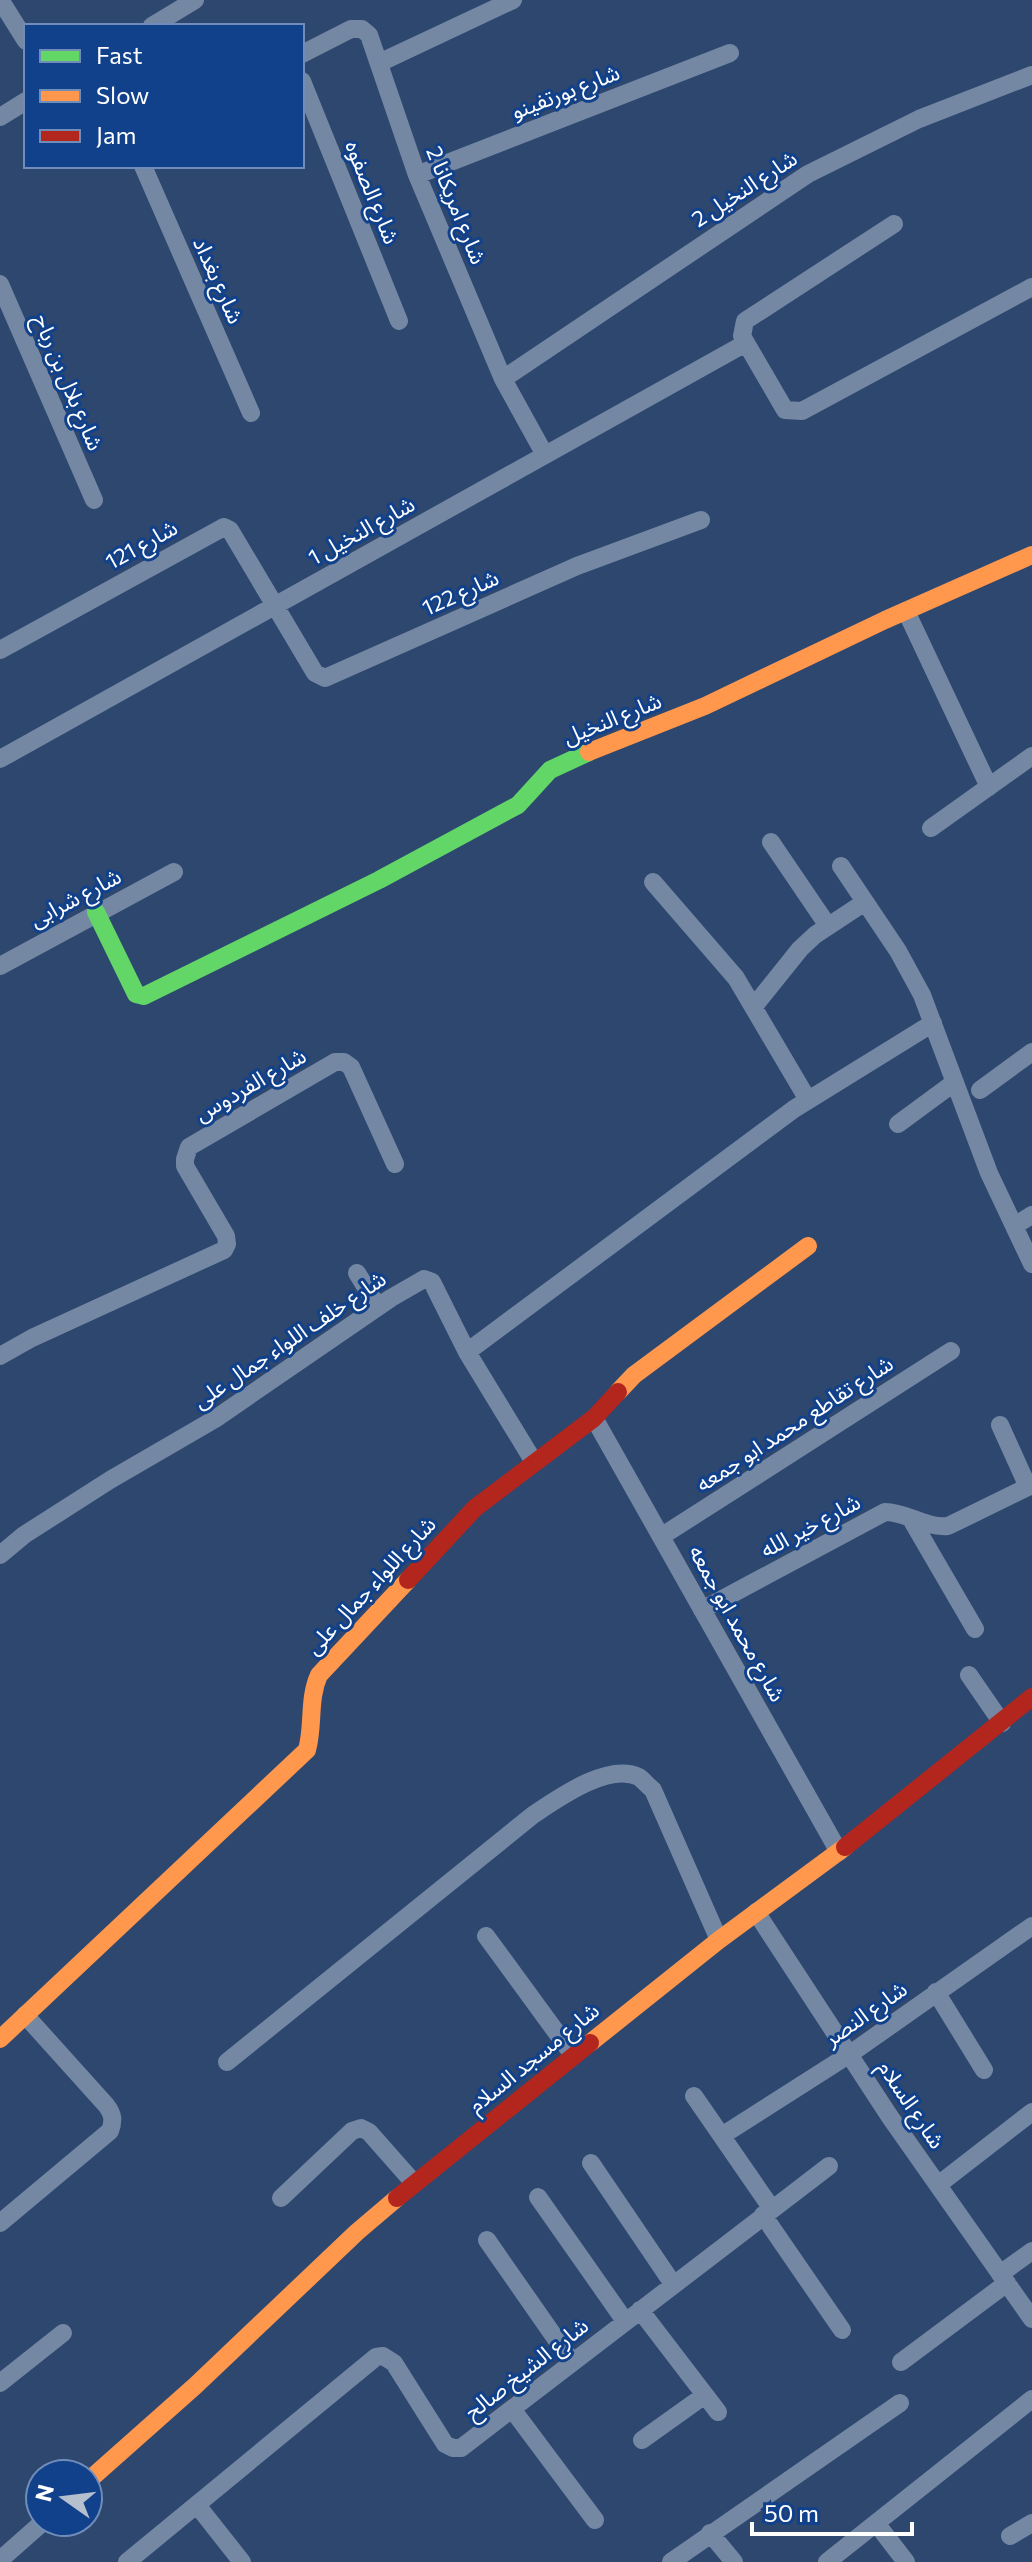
<svg xmlns="http://www.w3.org/2000/svg" width="1032" height="2562" font-family="Commissioner,'Noto Sans Arabic',sans-serif">
  <rect width="100%" height="100%" fill="#2d476f"/>
  <g fill="none" stroke-linecap="round" stroke-linejoin="round">
    <path stroke="#7488a4" stroke-width="18" d="M1 1 26 41
      M152 26 195 0
      M302 54 351 29H362L369 35 417 175 503 379 545 455
      M379 63 513 0
      M302 81 399 321
      M0 117 26 101
      M143 166 251 413
      M417 175 730 53
      M894 224 745 321 742 336 785 410 802 411 1032 287
      M0 284 94 500
      M503 379 808 174 919 119 1032 75
      M906 611 989 787
      M0 650 224 527 230 530 315 673 325 678 577 566 701 520
      M0 759 746 343
      M931 828 1032 756
      M771 842 828 926
      M841 866 898 951 922 995 989 1173 1032 1264
      M653 882 736 978 808 1100
      M0 966 174 872
      M755 1005 800 949 815 935 865 902
      M980 1090 1032 1052
      M898 1124 955 1082
      M1014 1226 1032 1215
      M357 1273 378 1307
      M467 1352 794 1109 933 1023
      M0 1356 32 1338 224 1250 227 1244 226 1236 185 1166V1159L189 1147 335 1062H344L351 1067 395 1164
      M594 1418 839 1852
      M1000 1425 1028 1487
      M911 1519 975 1629
      M662 1536 951 1351
      M0 1555 24 1535 110 1480 215 1419 391 1298 424 1279 432 1282 467 1352 534 1462
      M702 1610 885 1512C907 1512 924 1528 948 1526L1032 1485
      M969 1675 1002 1723
      M756 1912 890 2117 1032 2319
      M486 1936 573 2055
      M936 1992 984 2070
      M227 2062 533 1815C557 1799 608 1762 639 1777 643 1780 649 1787 653 1790L719 1940
      M694 2096 772 2209
      M723 2135 850 2054 1032 1926
      M591 2163 673 2284
      M938 2185 1032 2112
      M538 2197 625 2321
      M281 2198 352 2131 361 2128 369 2132 414 2183
      M763 2215 842 2330
      M0 2223 110 2131C114 2120 113 2114 106 2105L25 2015
      M487 2240 572 2362
      M1000 2274 1032 2251
      M640 2310 718 2412
      M901 2362 1007 2283
      M0 2383 63 2333
      M512 2409 595 2520
      M642 2440 705 2395
      M197 2505 242 2562
      M876 2523 906 2562
      M710 2533 734 2562
      M1010 2536 1032 2523
      M0 2560 43 2522
      M127 2562 376 2357 383 2356 394 2363 445 2444 453 2448H461L829 2166
      M671 2562 900 2403
      M827 2562 1032 2399"/>
    <path stroke="#63d668" stroke-width="18" d="M96 912 136 994 144 996 379 880 518 805 550 770 589 752"/>
    <path stroke="#ff974d" stroke-width="18" d="M589 752 705 706 885 620 1032 555
      M618 1392 634 1375 808 1246
      M0 2039 307 1750C314 1725 308 1699 319 1675L408 1580
      M590 2043 719 1940 845 1847
      M88 2481 195 2386 357 2232 397 2198"/>
    <path stroke="#b3261e" stroke-width="18" d="M408 1580 475 1508 594 1418 618 1392
      M845 1847 1032 1697
      M397 2198 590 2043"/>
  </g>
  <g text-anchor="middle" dominant-baseline="central" stroke-width="6" stroke-linejoin="round" paint-order="stroke">
    <g font-size="22" fill="#fff" stroke="#11418b">
      <text transform="translate(565 91) rotate(-21)">شارع بورتفينو</text>
      <text transform="translate(744 188) rotate(-33)">شارع النخيل 2</text>
      <text transform="translate(373 192) rotate(68)">شارع الصفوه</text>
      <text transform="translate(457 205) rotate(68)">شارع امريكانا 2</text>
      <text transform="translate(219 280) rotate(66)">شارع بغداد</text>
      <text transform="translate(69 382) rotate(67)">شارع بلال بن رباح</text>
      <text transform="translate(361 530) rotate(-29)">شارع النخيل 1</text>
      <text transform="translate(141 544) rotate(-29)">شارع 121</text>
      <text transform="translate(460 592) rotate(-24)">شارع 122</text>
      <text transform="translate(612 718) rotate(-22)">شارع النخيل</text>
      <text transform="translate(75 897) rotate(-28)">شارع شرابى</text>
      <text transform="translate(250 1084) rotate(-30)">شارع الفردوس</text>
      <text transform="translate(289 1339) rotate(-34)">شارع خلف اللواء جمال على</text>
      <text transform="translate(794 1423) rotate(-33)">شارع تقاطع محمد ابو جمعه</text>
      <text transform="translate(810 1525) rotate(-28)">شارع خير الله</text>
      <text transform="translate(370 1585) rotate(-47)">شارع اللواء جمال على</text>
      <text transform="translate(738 1623) rotate(61)">شارع محمد ابو جمعه</text>
      <text transform="translate(865 2013) rotate(-35)">شارع النصر</text>
      <text transform="translate(533 2057) rotate(-39)">شارع مسجد السلام</text>
      <text transform="translate(912 2104) rotate(56)">شارع السلام</text>
      <text transform="translate(526 2368) rotate(-38)">شارع الشيخ صالح</text>
    </g>
  </g>
  <rect x="24" y="24" width="280" height="144" fill="#11418b" stroke="#708db9" stroke-width="2"/>
  <rect x="40" y="50" width="40" height="12" fill="#63d668" stroke="#708db9" stroke-width="2"/>
  <text x="96" y="64" font-size="24" fill="#ffffff">Fast</text>
  <rect x="40" y="90" width="40" height="12" fill="#ff974d" stroke="#708db9" stroke-width="2"/>
  <text x="96" y="104" font-size="24" fill="#ffffff">Slow</text>
  <rect x="40" y="130" width="40" height="12" fill="#b3261e" stroke="#708db9" stroke-width="2"/>
  <text x="96" y="144" font-size="24" fill="#ffffff">Jam</text>
  <g transform="translate(64 2498) rotate(284)"><circle r="38" fill="#11418b" stroke="#708db9" stroke-width="2"/>
  <path d="M0-6L14 30L0 20L-14 30Z" fill="#b6bfcd"/>
  <text y="-12" font-size="22" font-weight="bold" text-anchor="middle" fill="#ffffff">N</text>
  </g>
  <path d="M752 2522v12h160v-12" fill="none" stroke="#ffffff" stroke-width="4"/>
  <text x="764" y="2522" font-size="24" fill="#ffffff" stroke="#11418b" stroke-width="6" paint-order="stroke">50 m</text>
</svg>
